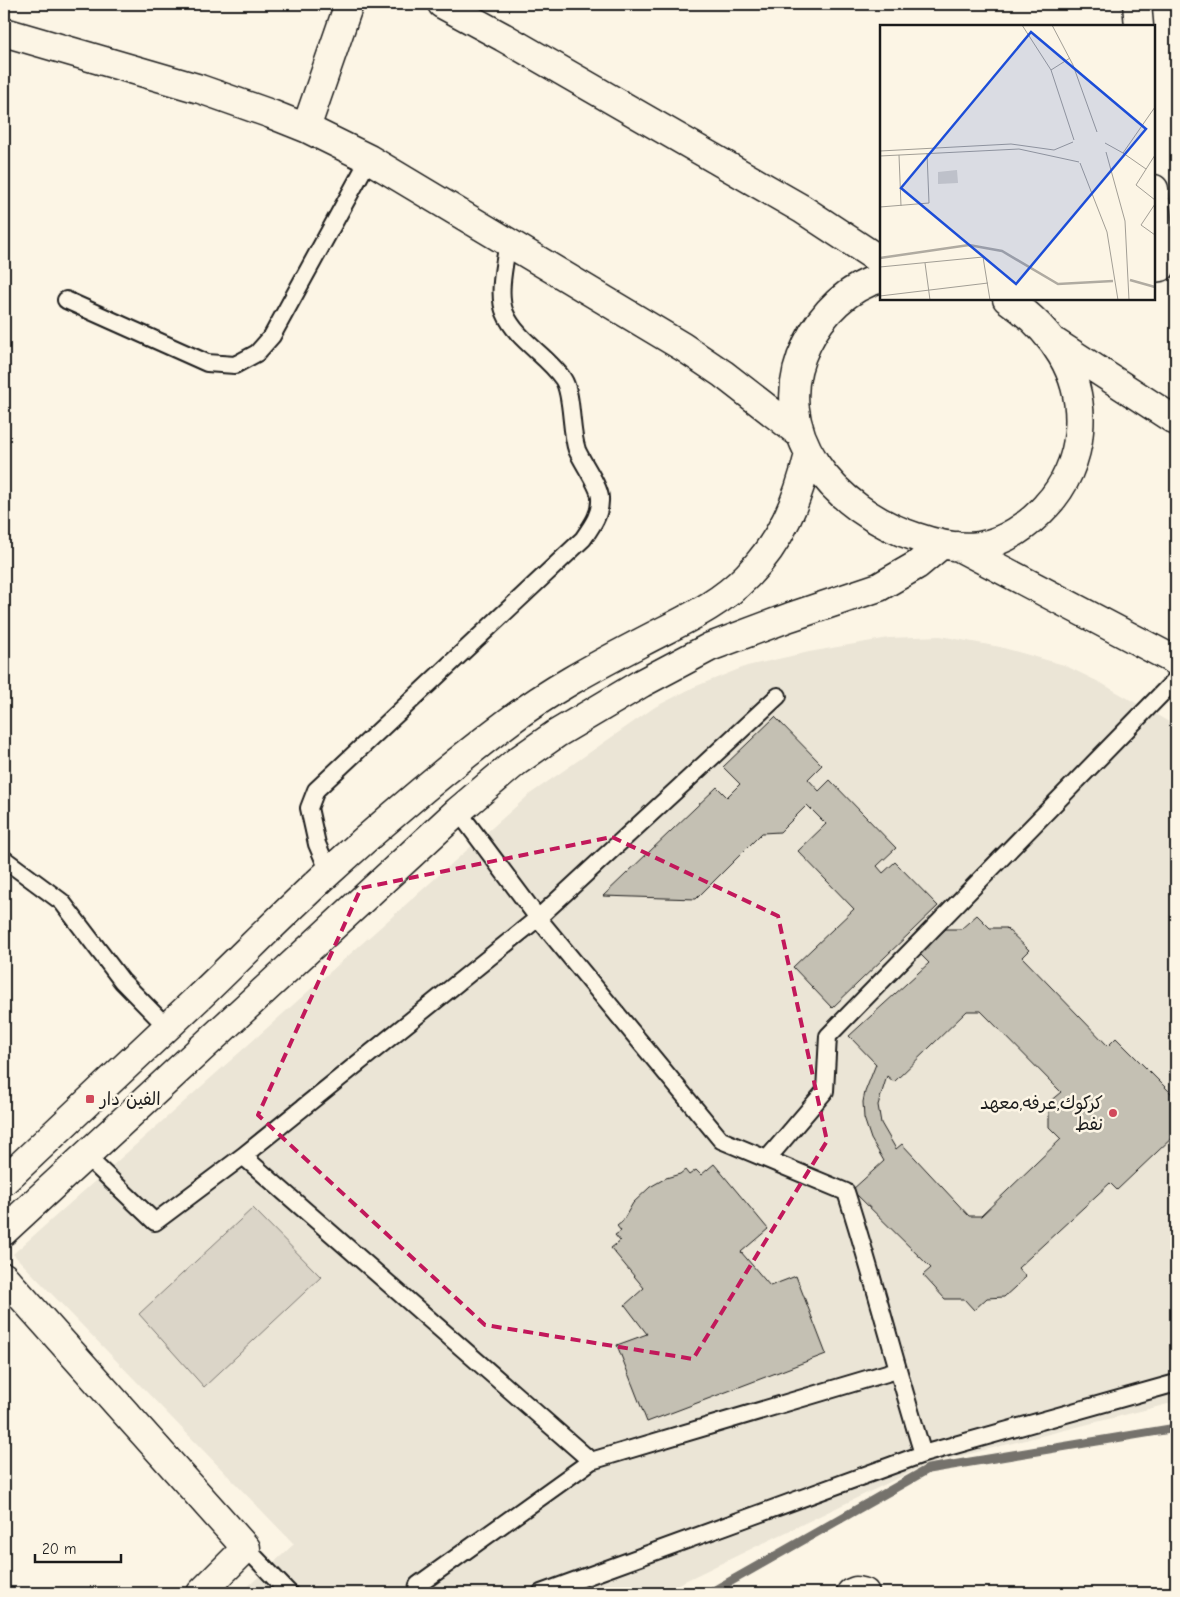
<svg xmlns="http://www.w3.org/2000/svg" width="1180" height="1597" font-family="'Comic Neue','Playpen Sans Arabic',sans-serif">
  <rect width="100%" height="100%" fill="#fcf5e5"/>
  <filter id="ink" filterUnits="userSpaceOnUse"><feTurbulence type="fractalNoise" baseFrequency=".02" numOctaves="2"/><feDisplacementMap in="SourceGraphic" scale="10" xChannelSelector="R" yChannelSelector="G"/><feConvolveMatrix kernelMatrix="1 2 1 2 8 2 1 2 1" color-interpolation-filters="sRGB"/></filter>
  <g filter="url(#ink)">
    <path fill="#ebe5d6" d="M940 636 1000 647 1064 665 1101 683 1176 726V1402L925 1465 660 1593H241L294 1544 13 1254 530 794 655 707 694 687 747 666 809 652 889 638Z"/>
    <path fill="#dbd5c8" stroke="#7c7872" d="M253 1208 321 1277 204 1387 139 1314Z"/>
    <g fill="none" stroke-linecap="round" stroke-linejoin="round">
      <path stroke="#75726c" stroke-width="9" d="M710 1593 928 1469 1176 1428"/>
    </g>
    <path fill="#c4c0b3" stroke="#1c1c1c" fill-rule="evenodd" d="M775 717 822 765 808 779 819 791 830 780 896 848 877 866 883 873 895 862 938 906 832 1008 793 967 854 909 798 851 826 824 807 805 780 832 762 833 696 899 603 896 717 787 727 797 740 784 723 767Z
      M977 915 990 928H1006L1029 950 1022 957 1108 1046 1116 1038 1176 1098V1134L1117 1190 1110 1183 1018 1268 1026 1277 1004 1297 987 1298 974 1310 964 1299H945L923 1275 931 1268 852 1190 884 1161 871 1139 864 1118 863 1102 865 1092 876 1064 849 1036 929 963 919 953 946 929H961ZM967 1011H981L1061 1092 1049 1102V1127L1061 1139 981 1216H969L902 1144 896 1149 881 1123 878 1105 887 1076 894 1082Z
      M714 1164 768 1229 741 1252 770 1286 796 1276 826 1354 647 1422 617 1345 647 1334 625 1305 644 1288 611 1248 620 1241 615 1235 621 1231 617 1226 622 1222 633 1203 650 1187 666 1178 680 1174 685 1170 689 1175 696 1170 701 1175Z"/>
    <g fill="none" stroke-linecap="round" stroke-linejoin="round">
      <g stroke="#1c1c1c" stroke-width="20">
        <path id="lane" d="M66 300 207 363 235 365 257 353 272 336 369 159
          M458 811 538 918 721 1140 846 1192C874 1279 896 1367 923 1454
          M4 859 62 902 122 981 167 1027
          M329 872 317 844 309 808 316 790 583 539C592 526 601 514 600 498 600 487 582 462 577 450 570 430 573 394 563 379 547 355 516 340 505 313 497 294 505 262 508 242
          M85 1155 155 1222 243 1156 538 918 778 696
          M243 1156 591 1461 897 1370
          M767 1159 825 1091 828 1036 1176 679
          M246 1548 289 1593
          M416 1593 418 1585 591 1461
          M541 1593 923 1454 1176 1383"/>
      </g>
      <g stroke="#1c1c1c" stroke-width="31">
        <path id="street" d="M1137 4 1139 26
          M1154 189 1161 267 1154 268
          M4 1277 246 1548 201 1593
          M851 1593 856 1591 865 1593"/>
      </g>
      <g stroke="#1c1c1c" stroke-width="31">
        <path id="secondary" d="M442 4 503 37 802 209 881 261
          M4 32 200 89 271 114 306 128 369 159 683 347 723 374 800 434
          M306 128 349 4
          M881 278C848 287 822 313 807 344 764 430 836 512 916 537 936 544 958 549 979 546 1005 542 1029 525 1046 506 1065 486 1077 459 1079 431 1084 374 1052 330 1007 299
          M1056 343 1176 421
          M957 546 1176 661
          M4 1181C68 1120 133 1060 197 999 241 957 284 913 329 872 386 820 446 769 507 723 549 691 594 667 640 643 679 622 716 608 747 576 781 542 798 500 809 454
          M4 1231 458 811 516 762 556 734 642 683 710 647 790 617 879 587 917 565 941 545"/>
      </g>
      <use href="#lane" stroke="#fcf5e5" stroke-width="16"/>
      <use href="#street" stroke="#fcf5e5" stroke-width="28"/>
      <use href="#secondary" stroke="#fcf5e5" stroke-width="28"/>
    </g>
  </g>
  <path fill="none" stroke="#c2185b" stroke-width="4" stroke-dasharray="10 6" stroke-linejoin="round" d="M612 837 778 916 827 1141 693 1359 485 1325 258 1115 361 888Z"/>
  <g fill="#d1495b" stroke="#fcf5e5" stroke-width="2">
    <rect x="85" y="1094" width="10" height="10" rx="2.5"/>
    <circle cx="1113" cy="1113" r="5"/>
  </g>
  <g text-anchor="middle" dominant-baseline="central" stroke-width="5" stroke-linejoin="round" paint-order="stroke">
    <g font-size="18" fill="#1c1c1c" stroke="#fcf5e5" text-anchor="start">
      <text x="100" y="1099">الفين دار</text>
      <text x="1103" y="1103" text-anchor="end">كركوك,عرفه,معهد<tspan x="1103" dy="21">نفط</tspan></text>
    </g>
  </g>
  <g transform="translate(880 25)">
    <rect width="275" height="275" fill="#fcf5e5"/>
    <path d="M77 145 78 158 58 159V147Z" fill="#dbd5c8"/>
    <path fill="none" stroke="#b0aba1" stroke-width="2.5" d="M0 233 89 220 122 226 178 259 233 256M250 255 275 262"/>
    <path fill="none" stroke="#a29e95" stroke-width="1" d="M142 0 171 45 194 115M172 0 193 40 217 107M171 45 190 33M225 118 243 128 275 82M0 126 131 119 174 125 193 117M226 127 245 196 249 275M243 128 266 144M19 130 21 181M275 130 256 160 275 175M0 131 139 124 199 137M200 138 227 207 238 275M275 179 261 200 275 210M0 182 49 178 47 128M45 238 50 275M0 242 103 232 110 275M0 271 108 258"/>
    <path fill="#1d4ed8" fill-opacity="0.15" stroke="#1d4ed8" stroke-width="2.5" d="M151 7 266 104 136 259 21 163Z"/>
    <rect width="275" height="275" fill="none" stroke="#1c1c1c" stroke-width="2.5"/>
  </g>
  <rect width="1180" height="1597" fill="none" stroke="#fcf5e5" stroke-width="20"/>
  <rect x="10" y="10" width="1160" height="1577" fill="none" stroke="#1c1c1c" stroke-width="2" filter="url(#ink)"/>
  <path d="M35 1554v8h86v-8" fill="none" stroke="#1c1c1c" stroke-width="2.5"/>
  <text x="42" y="1554" font-size="15" fill="#1c1c1c" stroke="#fcf5e5" stroke-width="4" paint-order="stroke">20 m</text>
</svg>
